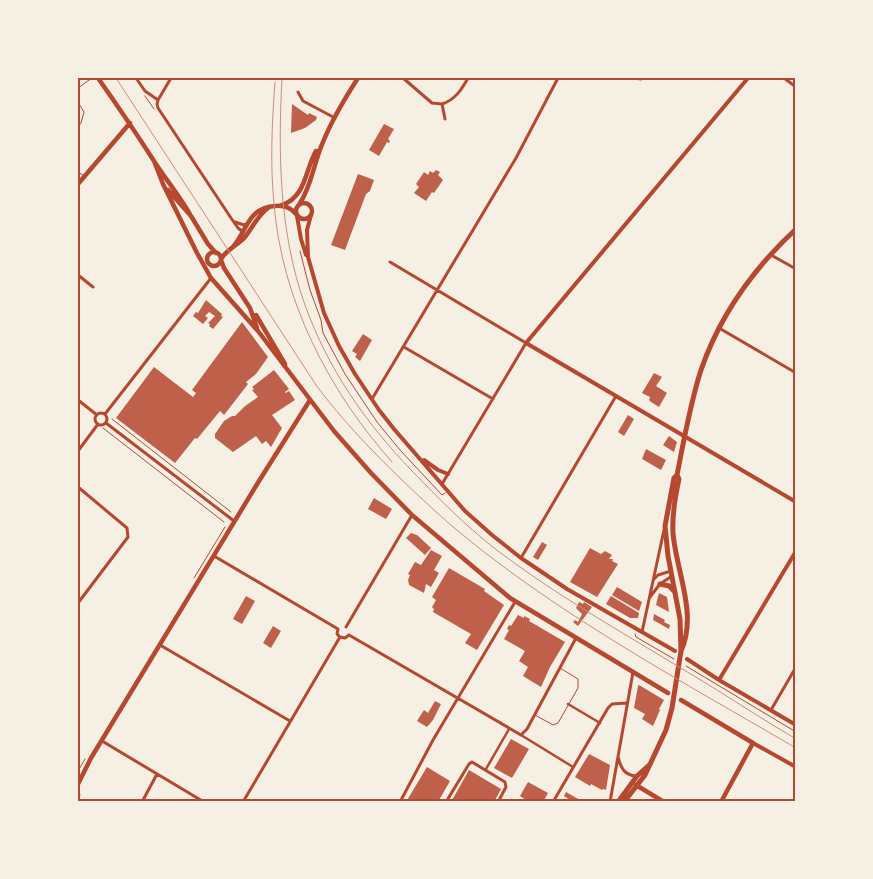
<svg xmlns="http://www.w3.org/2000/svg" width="873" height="879" font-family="'Sofia Sans Condensed',sans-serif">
  <rect width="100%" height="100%" fill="#f6efe4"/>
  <path fill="#bf614a" d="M292 104 308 115 309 113 317 117 316 120 305 128 291 133Z
    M384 124 394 129 388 139 390 141 389 143 387 142 379 156 369 150Z
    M436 170 440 172 438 175 443 180 434 193 432 192 426 201 414 193 419 187 416 184 424 172 428 175 430 171 433 173Z
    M358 174 374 180 370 191 366 194 345 250 331 245Z
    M206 300 222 314 221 316 223 317 213 329 209 326 210 324 208 323 215 316 209 312 205 316 208 318 203 324 193 316 196 312 198 313Z
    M242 322 268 357 256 374 246 382 248 384 224 415 220 411 197 439 195 438 175 463 116 418 154 367 193 397 196 393 192 390Z
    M363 334 372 340 360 361 355 357 357 354 352 351Z
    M274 370 289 389 285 392 286 393 289 391 295 400 272 415 282 428 271 447 266 441 262 444 256 436 233 452 215 438V434L224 421 232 416H235L245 406 258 397 252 390 254 389 252 387Z
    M654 373 662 377 656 386 667 393 659 407 651 402 649 400 650 397 642 393Z
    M628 415 634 419 624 436 618 432Z
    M669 436 677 442 674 452 663 445Z
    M646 449 666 460 661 470 642 459Z
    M374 498 392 509 386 519 368 509Z
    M411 533 417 535 431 548 425 555 406 538Z
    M542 542 547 545 538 560 533 557Z
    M590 548 601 554 605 551 612 555 609 559H613L612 561 618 564 597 597 570 582Z
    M431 550 442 556 434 570 439 573 431 587 426 584 424 593 409 585 408 580 410 575 408 574 415 562 421 565Z
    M449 568 485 589 484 591 504 605 477 650 465 643 471 634 433 612 434 609 432 607 436 600 432 597Z
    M617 587 642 602 639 611 612 595Z
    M659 593 667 597 669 612 656 605Z
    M246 596 255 601 242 624 233 619Z
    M611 596 639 613 638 618H630L606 604Z
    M579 602 583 604 584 602 592 607 578 626 573 622 575 620 578 622 582 614 576 608Z
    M654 614 665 620 664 622 670 625 669 629 653 620Z
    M518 615 524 618V616L530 619 529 621 565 642 550 667 541 687 523 676 528 667 519 661 525 651 504 639 509 630 507 629 509 625 511 626Z
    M273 626 281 631 271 648 263 643Z
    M639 685 664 700 659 709 660 710 653 726 642 719 645 714 634 708 638 686Z
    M435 701 441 704 433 720 427 727 417 721 424 710 428 713Z
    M511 739 529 749 512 778 494 768Z
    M589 754 610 765 606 790 603 789 602 790 591 784 590 786 575 777Z
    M427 767 450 781 438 802H406Z
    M469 770 501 789 494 802H451Z
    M528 782 548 793 543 802H529L520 796Z
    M566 792 580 800 579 802H573L564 796Z"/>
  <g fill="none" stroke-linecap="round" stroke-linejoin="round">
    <path stroke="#b5482f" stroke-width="1" d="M145 96 154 109
      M300 251 310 290 321 320 323 333 345 374 377 422 400 450 442 495 445 493
      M112 419 231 512
      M103 428 224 522
      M194 578 225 527
      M635 634 636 637 674 659
      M686 666 796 732
      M78 771 85 759"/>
    <path stroke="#b5482f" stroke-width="1" d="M78 88 92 78
      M78 102 84 112 81 123 78 127
      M78 172 83 175
      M535 715 553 725 558 723 578 688V679L560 668"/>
    <path stroke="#b5482f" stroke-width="2.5" d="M568 704 600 723
      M521 735 573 767
      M486 769 509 729"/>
    <path stroke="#b5482f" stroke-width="3" d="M136 78 145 91 158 100 157 104 158 108 231 218 238 228 243 232
      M403 78 432 103 442 104 445 119
      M634 78 641 79 643 78
      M784 78 796 87
      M298 92 303 101 335 118
      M158 100 171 78
      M442 104C455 100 462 89 468 78
      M235 222 244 225 248 223
      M771 255 796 269
      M390 262 526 343 442 484
      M78 275 93 287
      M719 328 796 373
      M404 347 493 399
      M372 399 516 158 558 78
      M78 400 97 415
      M95 419a6 6 0 1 1 12 0a6 6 0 1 1-12 0Z
      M105 414 211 278
      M106 423 234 521
      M78 451 98 424
      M78 487 127 528 128 537 78 603
      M214 556 338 629
      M521 558 616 396
      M654 579 658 575 671 571
      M650 597 660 584 672 576
      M346 627 412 515
      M338 629 337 634 340 637 345 638 349 635
      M642 632 664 530
      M349 635 521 735 527 729 576 638
      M160 645 290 721
      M771 710 796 667
      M102 741 204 802
      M618 757C621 768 624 775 636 776
      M142 802 157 774
      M243 802 340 637
      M400 802 433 740 515 602
      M446 802 469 764 472 762 505 782 506 787 498 802
      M553 802 608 708 612 704 627 703
      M610 802 633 672"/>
    <path stroke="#b5482f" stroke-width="4" d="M748 78 526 343 796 502
      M311 215 307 230 308 257 324 313 339 346 355 374 379 410 394 429 465 511 492 535 521 558 567 589 675 651
      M297 216 301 239 306 255
      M424 460 438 470 448 474
      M687 659 719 680 796 725
      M719 680 796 551
      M753 743 796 767"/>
    <path stroke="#b5482f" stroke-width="4.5" d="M98 78C117 105 136 133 154 161 166 180 180 196 191 216
      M154 161 163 184 197 253 211 278 258 331 334 431 371 473 412 515 510 598 668 693
      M78 184 130 123
      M168 190 191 216 208 244 216 253
      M296 211a8 8 0 1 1 16 0a8 8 0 1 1-16 0Z
      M300 203C312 185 314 162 323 142 332 120 345 98 358 78
      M282 205C306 197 305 170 316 151
      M233 247C248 229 248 208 275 206 284 205 291 208 296 214
      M207 259a7 7 0 1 1 14 0a7 7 0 1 1-14 0Z
      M221 259C227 249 238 245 245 237 253 227 258 215 268 208
      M221 260 224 268 250 308 257 328
      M256 315 285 364
      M681 700 753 743 721 802
      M78 784 91 758 259 481 310 400
      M636 785 664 802
      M78 794V796"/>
    <path stroke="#b5482f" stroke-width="5" d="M660 584 669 586 675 592
      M681 651C698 614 676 571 673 533 672 515 675 497 679 479L677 475C684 440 690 404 701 370 720 315 754 268 796 229
      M618 802 637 776 648 766
      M624 802 645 775 666 730 672 708 681 651 680 619 668 556 665 526 674 478 677 475"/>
    <path stroke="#cf8b77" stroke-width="1" d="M116 78 316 385C342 420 371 450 402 480 423 500 443 519 464 536 566 619 683 682 796 748
      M282 78C278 154 279 232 305 305 328 369 365 422 412 471 438 498 465 525 494 548 554 594 620 631 684 670 722 692 758 717 796 739
      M275 82C272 123 270 163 274 204 282 300 328 390 392 462"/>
  </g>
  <rect width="873" height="879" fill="none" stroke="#f6efe4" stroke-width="158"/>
  <rect x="79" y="79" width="715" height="721" fill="none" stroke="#b5482f" stroke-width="2"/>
</svg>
